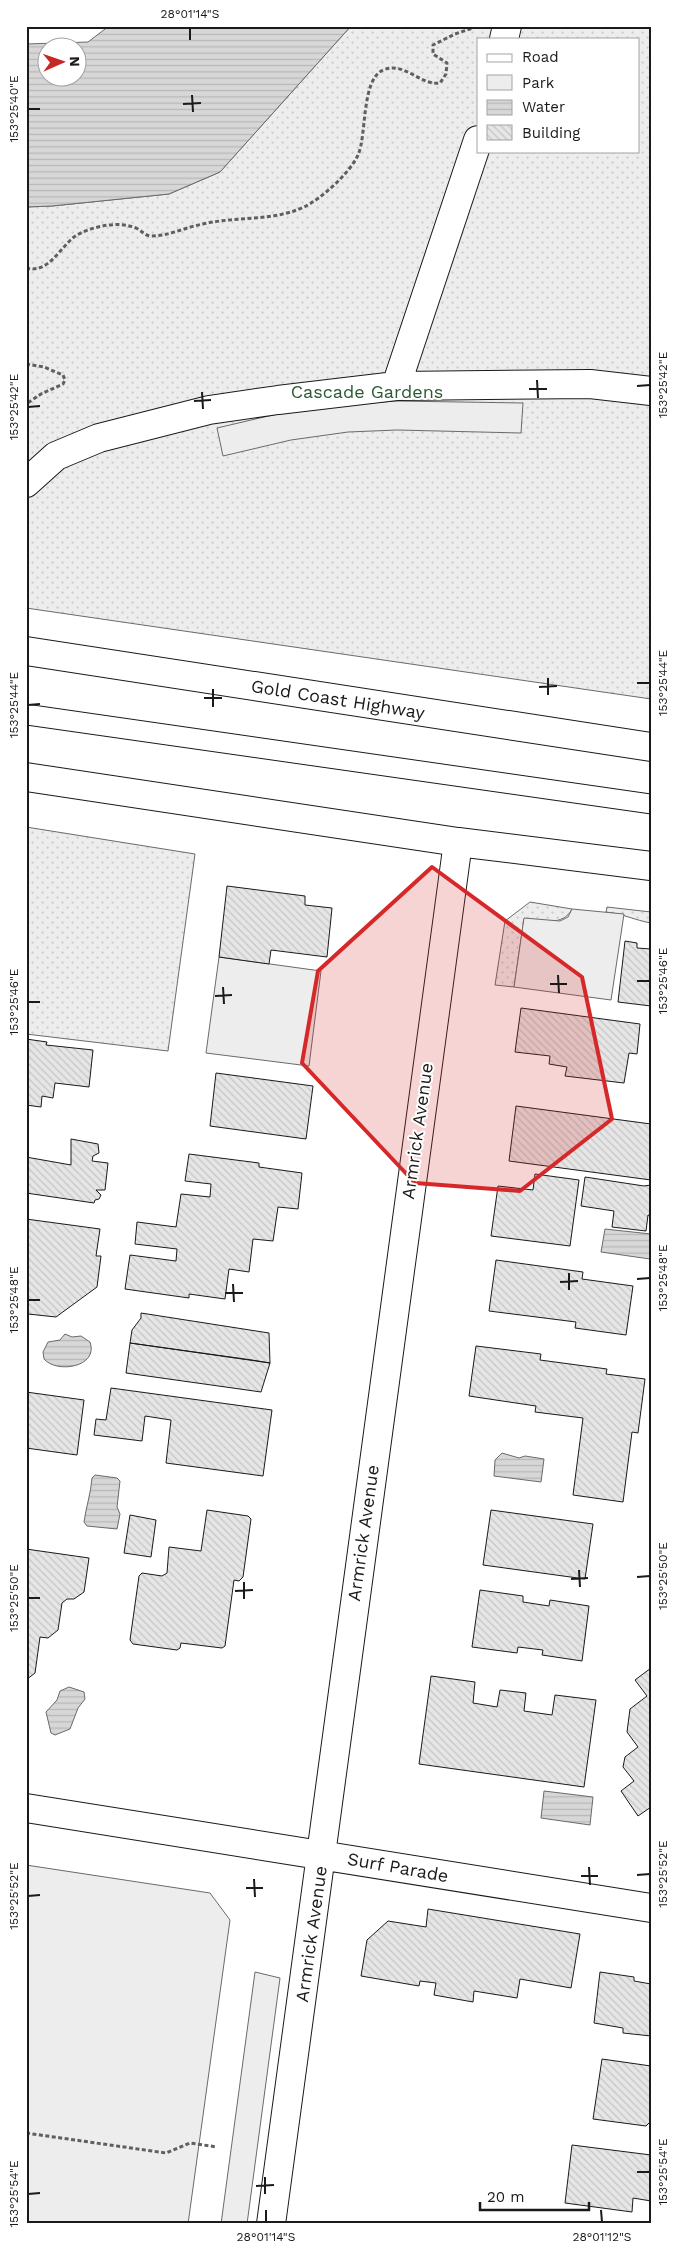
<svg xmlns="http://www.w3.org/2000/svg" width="677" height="2250" font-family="'Work Sans',sans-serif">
  <defs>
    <pattern id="green-dots" width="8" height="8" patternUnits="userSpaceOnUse" patternTransform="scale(1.25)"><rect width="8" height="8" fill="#ededed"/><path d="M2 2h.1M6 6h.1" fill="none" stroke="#cbcbcb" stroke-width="1.8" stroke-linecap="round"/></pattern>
    <pattern id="water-rules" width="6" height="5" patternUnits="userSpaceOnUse" patternTransform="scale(1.25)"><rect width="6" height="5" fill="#d7d7d7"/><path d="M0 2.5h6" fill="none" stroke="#b8b8b8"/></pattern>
    <pattern id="building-back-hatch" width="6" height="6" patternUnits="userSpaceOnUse" patternTransform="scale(1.25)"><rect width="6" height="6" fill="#e6e6e6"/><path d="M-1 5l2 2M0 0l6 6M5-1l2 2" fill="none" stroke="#c5c5c5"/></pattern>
  </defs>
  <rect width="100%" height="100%" fill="#fff"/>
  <path fill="url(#green-dots)" stroke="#6a6a6a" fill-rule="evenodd" d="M351 26H651V699L26 608V207L52 206 169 194 220 172ZM478 39H638V151H478Z
    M26 827 195 854 168 1051 26 1034Z
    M530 902 572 909C563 927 541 920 524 919L514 987 495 985 505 921Z
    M607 907 651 912V923C634 920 624 914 606 912Z"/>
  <path fill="#ededed" stroke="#6a6a6a" d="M396 401 523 403 521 433 397 430 348 432 291 440 223 456 217 428 281 413 343 405Z
    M572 909 624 914 611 1000 514 987 524 918 560 921 568 917Z
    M219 957 321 971 309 1066 206 1053Z
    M26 1865 210 1893 230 1920 188 2224H26Z
    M255 1972 280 1978 247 2224H221Z"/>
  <path fill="url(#water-rules)" stroke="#6a6a6a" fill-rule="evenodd" d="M109 26H351L220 172 169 194 52 206 26 207V44L88 42ZM48 48H78V78H48Z
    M605 1229 651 1234 650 1259 601 1252Z
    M65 1334 72 1337 81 1336 90 1342C99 1367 57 1374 44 1359L43 1352 48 1342 60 1340Z
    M502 1453 519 1458 525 1456 544 1459 541 1482 494 1476 495 1460Z
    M95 1475 117 1478 120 1481 117 1507 120 1514 117 1529 87 1526 84 1522C86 1507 91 1493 92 1478Z
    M69 1687 84 1692 85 1699 78 1708 70 1729 55 1735 51 1733 46 1712 57 1700 60 1691Z
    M544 1791 593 1797 590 1825 541 1818Z"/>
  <path fill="url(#building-back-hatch)" stroke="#1a1a1a" d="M227 886 305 896V905L332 908 327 957 271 950 269 964 219 957Z
    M625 941 637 943V948L651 949V1006L618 1002Z
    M521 1008 640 1024 637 1054 629 1053 624 1083 565 1076 567 1067 549 1064 550 1056 515 1052Z
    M26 1039 47 1042 46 1045 93 1050 89 1087 55 1083 53 1098 42 1096 41 1107 26 1105Z
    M216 1073 313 1086 306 1139 210 1126Z
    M516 1106 651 1124V1180L509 1161Z
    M71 1139 98 1144 99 1153 93 1156 92 1161 108 1163 105 1190H96L101 1195 99 1199 95 1200 94 1203 26 1193V1157L71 1165Z
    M189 1154 259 1163V1167L302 1173 298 1209 278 1207 273 1241 253 1239 249 1272 229 1269 225 1299 189 1294V1298L125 1289 130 1255 176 1261 177 1249 135 1244 137 1222 176 1227 181 1194 210 1197 211 1184 185 1181Z
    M535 1174 579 1180 570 1246 491 1236 498 1186 533 1190Z
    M585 1177 644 1186 651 1185V1216L648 1215 646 1231 612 1227 614 1211 581 1206Z
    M26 1219 100 1229 96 1256H101L97 1287 56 1317 28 1314 26 1311Z
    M496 1260 583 1272 582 1279 633 1286 626 1335 575 1328 576 1322 489 1311Z
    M141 1313 269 1333 270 1363 130 1343 132 1330 141 1318Z
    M130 1343 252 1360 270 1363 261 1392 126 1373Z
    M476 1346 541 1354 540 1360 607 1369 606 1374 645 1379 638 1433 632 1432 623 1502 573 1495 583 1418 535 1412 536 1406 469 1396Z
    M111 1388 272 1410 263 1476 166 1463 171 1420 145 1416 142 1441 94 1435 96 1419 106 1420Z
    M26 1392 84 1400 77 1455 26 1448Z
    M207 1510 248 1516 251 1519 243 1577 239 1581 234 1580 225 1646 222 1648 181 1643 180 1648 177 1650 133 1644 130 1640 139 1576 142 1573 162 1576 167 1573 169 1547 201 1551Z
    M491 1510 593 1524 585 1579 483 1565Z
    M130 1515 156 1520 151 1557 124 1553Z
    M26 1549 89 1558 84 1592 74 1599H67L62 1603 58 1630 48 1638 40 1637 35 1673 26 1680Z
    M480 1590 523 1596V1602L549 1606 550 1600 589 1606 582 1661 542 1655 543 1650 518 1647 517 1653 472 1647Z
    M651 1668V1807L638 1816 621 1791 634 1781 623 1767 625 1757 638 1747 627 1732 630 1709 647 1696 635 1680Z
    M431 1676 475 1682 473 1703 497 1707 500 1690 526 1693 524 1711 552 1715 555 1695 596 1700 584 1787 419 1764Z
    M428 1909 580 1934 571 1988 520 1979 517 1998 474 1991 473 2002 434 1995 436 1983 420 1981 419 1986 361 1976 367 1940 388 1921 426 1927Z
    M600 1972 634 1977V1981L651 1984V2036L623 2033V2028L594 2023Z
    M602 2059 651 2066V2121L646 2126 593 2119Z
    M572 2145 651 2155V2201L633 2198 632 2212 565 2203Z"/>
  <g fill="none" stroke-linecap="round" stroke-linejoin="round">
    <g stroke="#1a1a1a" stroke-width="30">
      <path id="minor" d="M504 39 507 26
        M396 386 478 140
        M26 483 56 456 99 438 209 410 278 400 396 386 590 384 651 391
        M26 1808 651 1908
        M271 2224 458 842"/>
    </g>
    <g stroke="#1a1a1a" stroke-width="30">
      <path id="highway" d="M26 651 651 747
        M26 777 458 842 651 866"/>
    </g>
    <path stroke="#5f5f5f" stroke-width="3" stroke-dasharray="4 2.5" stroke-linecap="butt" d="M26 268C48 274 59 249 74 237 81 232 90 229 98 227 111 224 123 223 136 228 142 231 145 236 152 236 169 236 186 227 203 224 237 216 271 222 304 207 321 199 350 173 358 155 367 135 361 80 383 70 405 61 420 86 440 83L446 74 447 63 433 54V45L455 34 473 28
      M26 364 44 367 63 375 65 380 63 384 41 394 26 404
      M26 2133 166 2153 190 2143 217 2147"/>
    <use href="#minor" stroke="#fff" stroke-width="28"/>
    <use href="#highway" stroke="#fff" stroke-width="28"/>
    <path stroke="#1a1a1a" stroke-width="1" d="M26 704 651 794
      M26 725 651 814"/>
  </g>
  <path fill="#d62828" fill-opacity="0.2" stroke="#d62828" stroke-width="4" stroke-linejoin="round" d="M432 867 582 977 612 1119 520 1191 415 1183 302 1063 318 971Z"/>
  <path fill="none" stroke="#1a1a1a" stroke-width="2" d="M190 28V40M192 95 193 112M183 104 201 103M28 109H40M537 380 538 398M637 386 650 385M529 389H547M202 392 203 409M194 401 211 400M28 407 40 406M548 678V695M637 683H650M539 687 557 686M213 689V707M204 698H222M28 705 40 704M558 975 559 993M637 981H650M550 984H567M223 987 224 1004M215 996 232 995M28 1002H40M569 1273V1290M637 1279 650 1278M560 1282 578 1281M233 1284 234 1302M225 1293H243M28 1300H40M579 1570 580 1587M637 1577 650 1576M571 1579 588 1578M244 1582V1599M235 1591 253 1590M28 1598H40M589 1867 590 1885M637 1875 650 1874M581 1876H598M254 1879 255 1897M246 1888H263M28 1896 40 1895M637 2172H650M265 2177V2194M256 2186 274 2185M28 2194 40 2193M266 2210V2222M601 2210 602 2222"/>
  <g text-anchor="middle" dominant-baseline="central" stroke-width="4" stroke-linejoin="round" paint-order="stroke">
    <g font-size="18" fill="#2b5a34" stroke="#fff">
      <text x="367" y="391">Cascade Gardens</text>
    </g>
    <g font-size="18" fill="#1a1a1a" stroke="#fff">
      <text transform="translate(338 699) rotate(9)">Gold Coast Highway</text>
      <text transform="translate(417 1131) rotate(-82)">Armrick Avenue</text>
      <text transform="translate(363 1533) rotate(-82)">Armrick Avenue</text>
      <text transform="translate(398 1867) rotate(10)">Surf Parade</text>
      <text transform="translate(311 1934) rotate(-82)">Armrick Avenue</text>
    </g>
  </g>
  <rect width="677" height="2250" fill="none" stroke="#ffffff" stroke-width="55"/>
  <rect x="477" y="38" width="162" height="115" fill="#ffffff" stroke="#a3a3a3"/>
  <rect x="487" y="54" width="25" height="8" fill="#ffffff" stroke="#a3a3a3"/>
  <text x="522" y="62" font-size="15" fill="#1a1a1a">Road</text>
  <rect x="487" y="75" width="25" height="15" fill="#ededed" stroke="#a3a3a3"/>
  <text x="522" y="88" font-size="15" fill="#1a1a1a">Park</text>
  <rect x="487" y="100" width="25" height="15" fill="url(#water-rules)" stroke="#a3a3a3"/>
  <text x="522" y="112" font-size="15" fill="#1a1a1a">Water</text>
  <rect x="487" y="125" width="25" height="15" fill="url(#building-back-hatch)" stroke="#a3a3a3"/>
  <text x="522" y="138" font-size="15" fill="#1a1a1a">Building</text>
  <g transform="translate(62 62) rotate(88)"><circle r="24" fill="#ffffff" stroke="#a3a3a3"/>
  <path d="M0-4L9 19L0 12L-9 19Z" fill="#c62828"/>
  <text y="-8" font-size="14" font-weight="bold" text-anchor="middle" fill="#1a1a1a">N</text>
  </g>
  <path d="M480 2202v8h109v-8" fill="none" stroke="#1a1a1a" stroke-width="2.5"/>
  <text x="487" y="2202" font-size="15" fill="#1a1a1a" stroke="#ffffff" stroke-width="4" paint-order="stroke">20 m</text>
  <rect x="28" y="28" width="622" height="2194" fill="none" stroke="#1a1a1a" stroke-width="2"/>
  <g font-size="12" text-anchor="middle" fill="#1a1a1a">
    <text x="190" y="18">28°01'14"S</text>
    <text transform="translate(14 109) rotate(-90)" y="4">153°25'40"E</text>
    <text transform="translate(663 385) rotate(-90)" y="4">153°25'42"E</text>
    <text transform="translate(14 407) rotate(-90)" y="4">153°25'42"E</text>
    <text transform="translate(663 683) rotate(-90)" y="4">153°25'44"E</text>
    <text transform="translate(14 705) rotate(-90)" y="4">153°25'44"E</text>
    <text transform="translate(663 981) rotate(-90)" y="4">153°25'46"E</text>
    <text transform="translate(14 1002) rotate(-90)" y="4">153°25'46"E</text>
    <text transform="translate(663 1278) rotate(-90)" y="4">153°25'48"E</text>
    <text transform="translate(14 1300) rotate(-90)" y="4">153°25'48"E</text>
    <text transform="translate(663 1576) rotate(-90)" y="4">153°25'50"E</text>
    <text transform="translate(14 1598) rotate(-90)" y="4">153°25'50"E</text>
    <text transform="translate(663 1874) rotate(-90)" y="4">153°25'52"E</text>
    <text transform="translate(14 1896) rotate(-90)" y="4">153°25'52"E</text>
    <text transform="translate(663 2172) rotate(-90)" y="4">153°25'54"E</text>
    <text transform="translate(14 2194) rotate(-90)" y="4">153°25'54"E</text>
    <text x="266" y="2241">28°01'14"S</text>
    <text x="602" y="2241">28°01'12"S</text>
  </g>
</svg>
